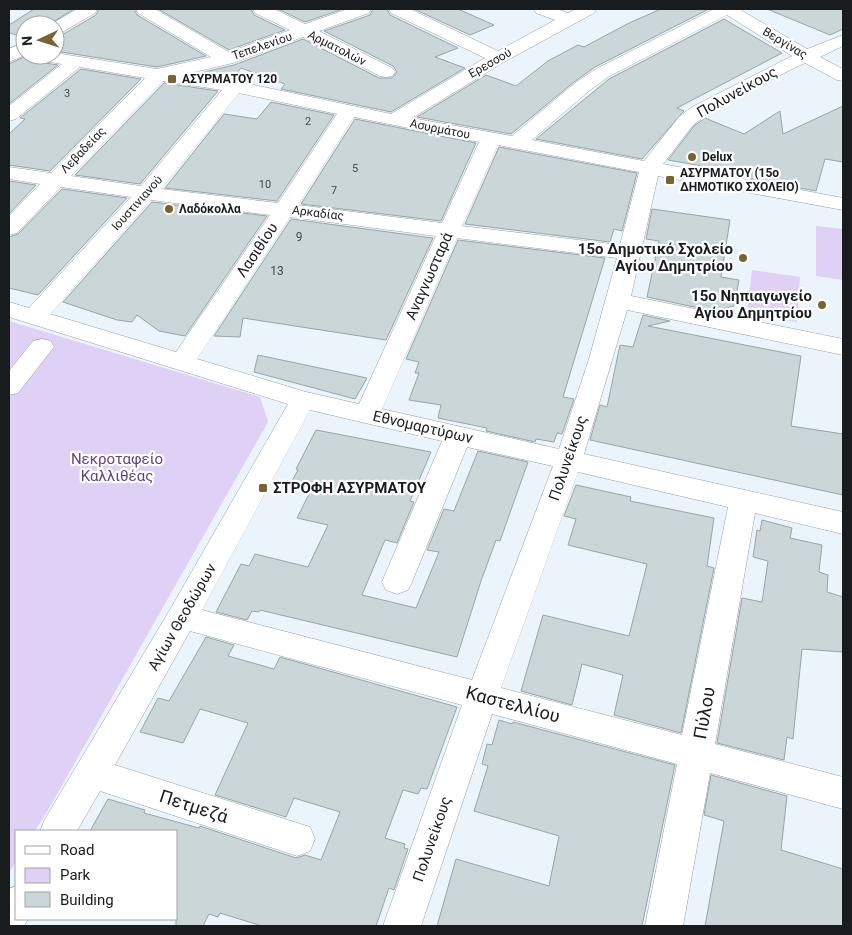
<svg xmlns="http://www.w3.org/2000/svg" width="852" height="935" font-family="Roboto,sans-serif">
  <rect width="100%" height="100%" fill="#ebf4fb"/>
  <path fill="#dfd0f5" d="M816 226 843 229V280L816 276Z
    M752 270 800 277 797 322 747 314Z
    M9 321 260 397 268 422 48 810 35 831H16V861L9 873Z"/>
  <path fill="#cad6d8" stroke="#99a4a6" d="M34 9H74L48 25H25V37L9 33V25Z
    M99 9H134L137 15 206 56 157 67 55 51V36L62 35 96 15Z
    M158 9H251L254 15 285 30 229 50Z
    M278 9H343L305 22Z
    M373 9H387L390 15 458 48 435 57 465 68 391 112 281 89 285 84 241 68 232 79 196 74 234 65 303 39 379 78H392L397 72 393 66 324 31 370 15Z
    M414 9H458L494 25 470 35Z
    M661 9H709L595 67 574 82 511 134 417 117 486 75 516 86 548 61 578 45 584 47 629 23Z
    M767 9H843V29L830 35Z
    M724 19 782 53 677 108 684 111 642 159 536 139 609 79Z
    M26 56 31 61 58 65 9 104V64Z
    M81 69 141 79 50 171 9 165V134L25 119 20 118Z
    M164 83 218 91 140 184 75 175Z
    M271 102 334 115 277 201 165 188 224 114 257 119Z
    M843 106V162L825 159 816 191 746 178 747 174 668 160 694 126 705 118 744 134 780 111 783 134Z
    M355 119 476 143 441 221 301 204Z
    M499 147 637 173 622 231 614 229 610 242 465 224Z
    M9 181 36 185 9 214Z
    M62 189 127 198 38 295 9 288V237L18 234Z
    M152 202 267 216 185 336 159 331 137 315 132 322 117 320 63 302Z
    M652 209 730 220 721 277 739 280 734 306 713 311 647 297 659 241 646 239Z
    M291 219 433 238 386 340 243 318 240 337 214 336Z
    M458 240 605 258 563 397 574 399 562 434 557 433 554 442 536 439 535 442 486 431 487 428 438 418 441 405 409 400 419 373H415L419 362 406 359Z
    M643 315 670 321 648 326 801 356 791 426 843 434V495L590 440 600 405 607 407 620 345 633 347Z
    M258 355 367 378 355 399 254 372Z
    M316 430 431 452 410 501 414 502 397 543 385 540 362 595 416 608 439 552 427 550 444 509 454 511 478 451 528 462 500 541 496 540 481 581 457 657 260 610 259 612 252 611 247 620 216 612 241 564 249 566 255 554 308 567 328 525 297 518 313 486 292 481 298 470 296 469Z
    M576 485 631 497 630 501 714 518 707 566 714 568 681 733 614 715 623 675 582 664 572 705 521 691 543 615 629 636 647 564 568 545 576 519 564 516Z
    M762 520 792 528 790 538 822 545 819 572 828 575 827 592 843 597V652L802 649 793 739 787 737 784 760 717 743 742 598 762 602 768 561 753 557 757 530 760 531Z
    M206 637 234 645 228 656 274 669 280 657 457 707 427 789 421 788 418 794 403 790 385 838 405 844 404 848 408 849 394 890 389 888 376 926H262L220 913 218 917 209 914 203 926H176V831H90L108 799 145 810 144 813 199 828 200 826 296 858 305 855 321 860 340 812 294 798 286 817 215 795 248 723 200 709 183 743 140 732 158 698 169 701Z
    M499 720 512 724 513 722 675 765 642 926H437L456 859 549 886 559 836 474 811 488 766 482 764 487 744 492 745Z
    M711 775 787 796 781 850 843 869V926H705L724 821 704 815Z"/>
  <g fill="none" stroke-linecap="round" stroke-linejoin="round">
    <g stroke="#979fa5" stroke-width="1">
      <path id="minor" d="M77 9H97L95 13 61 33 55 34V25H50Z
        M136 9H155L229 52 290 30 255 13 253 9H274L305 24 348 9H371L369 13 319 31 392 68 395 72 392 76 386 77 380 76 303 37 233 63 186 74 235 81 391 114 485 58 391 13 389 9H410L498 51 555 20 536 13 534 9H557L568 13 576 9H596L594 13 504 62 412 118 512 136 575 83 596 69 714 9H739L807 49 843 35V46L820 57 843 69V81L837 80 805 63 792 69 706 115 693 125 663 164 843 198V210L658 176 631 296 843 339V355L627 310 584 454 843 512V534L755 513 715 744 843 777V809L710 773 683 926H645L677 764 492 714 421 926H383L462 705 190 631 115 765 310 827 315 839 310 851 297 856 100 791 77 831H40L45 819 171 608 288 404 9 317V302L29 308 131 197 61 187 17 233 9 235V216L40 184 9 179V167L51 173 145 78 80 67 16 119 9 121V106L62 64 31 59 28 55H55V53L157 69 211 57 138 13ZM727 15 792 56 692 107 679 117 644 161 532 140 589 91 608 77ZM163 81 222 90 141 186 71 176ZM239 93 337 114 278 203 161 189ZM354 117 479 142 442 223 298 205ZM498 145 639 172 620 245 462 226ZM151 200 270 215 176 352 50 314ZM290 217 436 236 359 404 306 392 197 359ZM457 238 617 258 589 359 559 449 382 409ZM310 410 442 441 382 582 386 590 397 594 408 590 412 582 467 447 553 466 472 680 202 610ZM578 472 728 507 682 735 501 688Z
        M25 42V55L9 62V49Z
        M42 339 51 341 54 347 18 393 9 395V371L33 341Z
        M16 886V919H28L24 926H9V889Z"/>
    </g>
    <use href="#minor" fill="#fff" fill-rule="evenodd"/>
  </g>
  <g fill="#7a6233" stroke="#fff" stroke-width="2">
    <rect x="167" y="74" width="10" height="10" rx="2.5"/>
    <circle cx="692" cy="157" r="5"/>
    <rect x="665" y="175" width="10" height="10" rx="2.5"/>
    <circle cx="169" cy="209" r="5"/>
    <circle cx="743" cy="258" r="5"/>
    <circle cx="822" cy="305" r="5"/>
    <rect x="258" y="483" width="10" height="10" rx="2.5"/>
  </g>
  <g text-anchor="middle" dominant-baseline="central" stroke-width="4.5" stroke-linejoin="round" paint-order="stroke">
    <g font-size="11" fill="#454a4c">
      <text x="67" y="93">3</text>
      <text x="308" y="121">2</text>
      <text x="355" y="168">5</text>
      <text x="265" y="184">10</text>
      <text x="334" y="190">7</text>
    </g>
    <g font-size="12" fill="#191c1e" stroke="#fff">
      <text transform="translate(785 43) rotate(31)">Βεργίνας</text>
      <text transform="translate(262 46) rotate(-19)">Τεπελενίου</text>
      <text transform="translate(337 48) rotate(27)">Αρματολών</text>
      <text transform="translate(490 63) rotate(-30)">Ερεσσού</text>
      <text transform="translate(440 129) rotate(11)">Ασυρμάτου</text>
      <text transform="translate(83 150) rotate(-46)">Λεβαδείας</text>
      <text transform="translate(137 203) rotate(-48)">Ιουστινιανού</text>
      <text transform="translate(318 213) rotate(7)">Αρκαδίας</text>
    </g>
    <g font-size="12" font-weight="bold" fill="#191c1e" stroke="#fff" text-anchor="start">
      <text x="182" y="79">ΑΣΥΡΜΑΤΟΥ 120</text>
      <text x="702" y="157">Delux</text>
      <text x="680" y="173">ΑΣΥΡΜΑΤΟΥ (15ο<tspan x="680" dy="14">ΔΗΜΟΤΙΚΟ ΣΧΟΛΕΙΟ)</tspan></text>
      <text x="179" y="209">Λαδόκολλα</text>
    </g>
    <g font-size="12" fill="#454a4c">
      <text x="299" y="237">9</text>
      <text x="277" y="271">13</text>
    </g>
    <g font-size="15" fill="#191c1e" stroke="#fff">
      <text transform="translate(737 92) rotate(-29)">Πολυνείκους</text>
      <text transform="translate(257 250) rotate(-56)">Λασιθίου</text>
      <text transform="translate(429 276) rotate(-66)">Αναγνωσταρά</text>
      <text transform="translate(423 427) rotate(13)">Εθνομαρτύρων</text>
      <text transform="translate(568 458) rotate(-71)">Πολυνείκους</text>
      <text transform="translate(182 617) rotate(-60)">Αγίων Θεοδώρων</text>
      <text transform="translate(432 839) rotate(-71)">Πολυνείκους</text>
    </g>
    <g font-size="15" font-weight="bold" fill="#191c1e" stroke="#fff" text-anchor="end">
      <text x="733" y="249">15ο Δημοτικό Σχολείο<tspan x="733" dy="17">Αγίου Δημητρίου</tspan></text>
      <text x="812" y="296">15ο Νηπιαγωγείο<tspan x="812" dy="17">Αγίου Δημητρίου</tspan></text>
      <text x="273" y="488" text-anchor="start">ΣΤΡΟΦΗ ΑΣΥΡΜΑΤΟΥ</text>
    </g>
    <g font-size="15" fill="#5f467c" stroke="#fff">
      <text x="117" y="459">Νεκροταφείο<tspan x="117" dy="17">Καλλιθέας</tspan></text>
    </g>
    <g font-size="18" fill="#191c1e" stroke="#fff">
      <text transform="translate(513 704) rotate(15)">Καστελλίου</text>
      <text transform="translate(704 713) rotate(-80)">Πύλου</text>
      <text transform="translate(194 806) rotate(18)">Πετμεζά</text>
    </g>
  </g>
  <rect width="852" height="935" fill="none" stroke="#191c1e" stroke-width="20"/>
  <rect x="15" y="830" width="162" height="90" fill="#ffffff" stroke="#a3a4a5"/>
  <rect x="25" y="846" width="25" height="8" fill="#ffffff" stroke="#a3a4a5"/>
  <text x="60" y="855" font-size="15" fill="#191c1e">Road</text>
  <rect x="25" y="868" width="25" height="15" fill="#dfd0f5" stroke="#a3a4a5"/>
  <text x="60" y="880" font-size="15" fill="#191c1e">Park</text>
  <rect x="25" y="892" width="25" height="15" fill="#cad6d8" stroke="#a3a4a5"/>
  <text x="60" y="905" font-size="15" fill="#191c1e">Building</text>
  <g transform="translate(40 40) rotate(266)"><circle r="24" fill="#ffffff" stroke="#a3a4a5"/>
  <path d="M0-4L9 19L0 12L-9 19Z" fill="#7a6233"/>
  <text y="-8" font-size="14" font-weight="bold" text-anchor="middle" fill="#191c1e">N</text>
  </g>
</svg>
